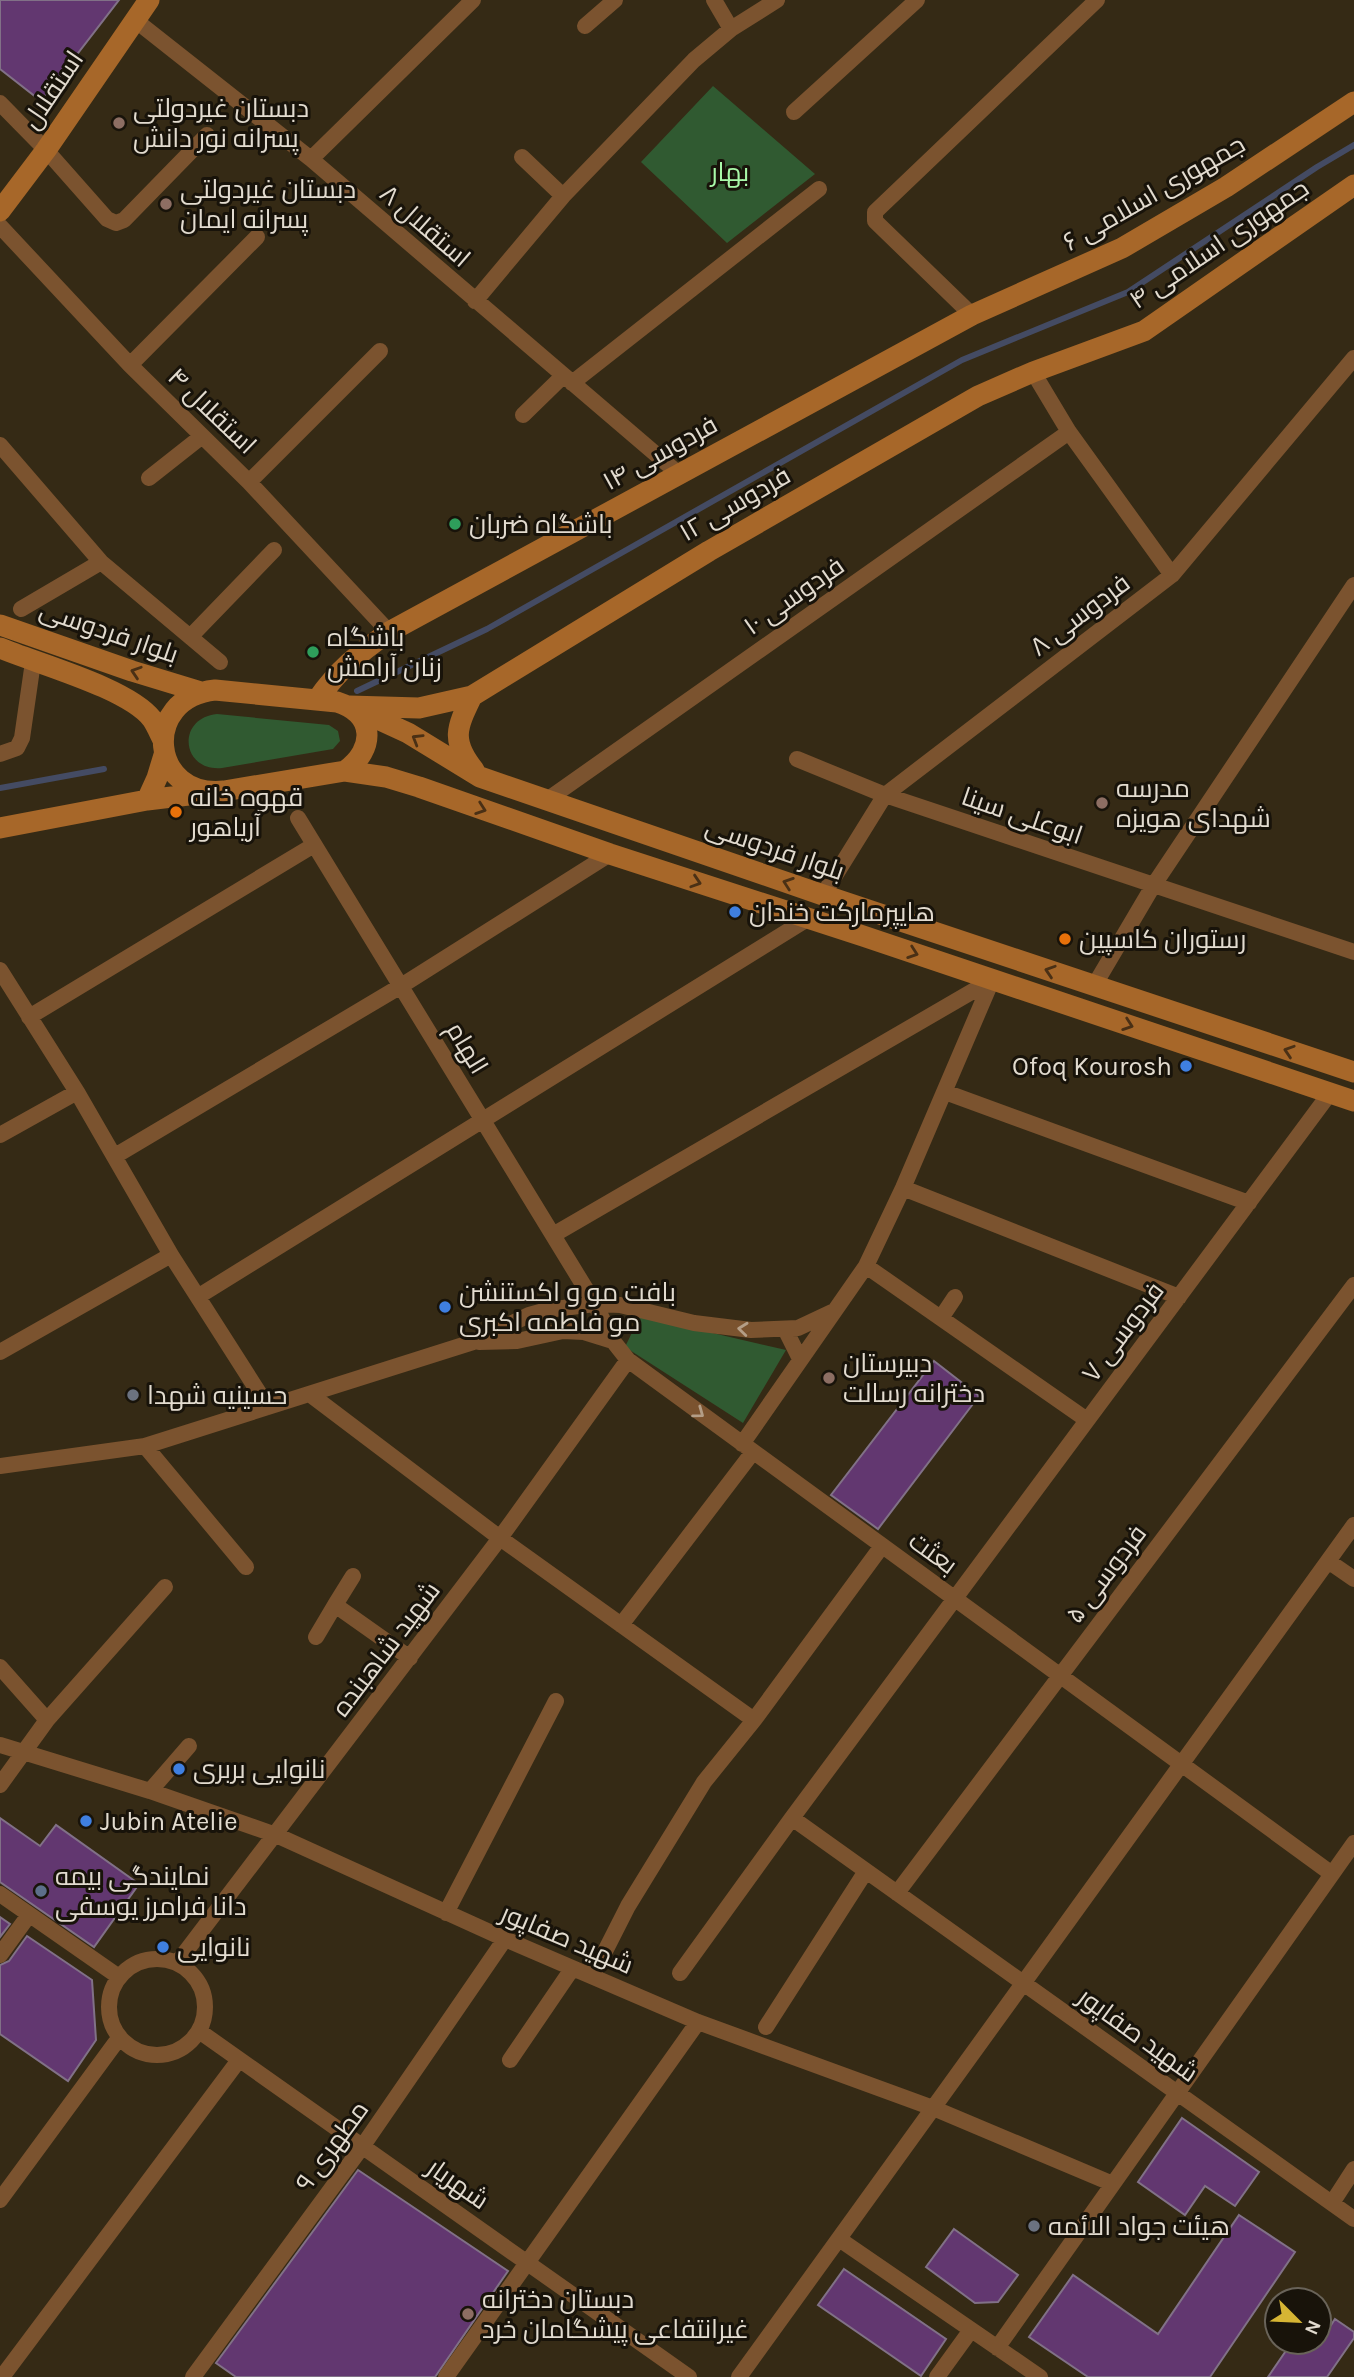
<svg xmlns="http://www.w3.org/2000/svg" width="1354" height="2377" font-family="Karla,Cairo,sans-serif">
  <rect width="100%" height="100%" fill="#352a15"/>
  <path fill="#305a31" d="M713 86 815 174 727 243 641 162Z
    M217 714 329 725 338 731 340 741 333 749 222 768C181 772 176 718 217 714Z
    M640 1316 786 1350 743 1423 625 1347Z"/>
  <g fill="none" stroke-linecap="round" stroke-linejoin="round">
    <path stroke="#444b63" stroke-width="6" d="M357 691 487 629 962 360 1128 292 1317 167 1354 145
      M0 788 104 769"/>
  </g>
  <path fill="#623770" stroke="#817187" stroke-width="2" d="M0 0H119L41 101 0 69Z
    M934 1361 979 1396 878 1529 831 1495Z
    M0 1818 40 1846 56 1825 139 1884 94 1947 0 1882Z
    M0 1917 10 1924 0 1937Z
    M27 1936 92 1980 96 2040 68 2081 0 2034V1965L9 1961Z
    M1182 2118 1259 2172 1235 2206 1205 2186 1185 2215 1138 2182Z
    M358 2170 508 2271 435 2377H236L216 2363Z
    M1239 2215 1295 2252 1210 2377H1088L1029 2337 1073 2275 1158 2334Z
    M954 2229 1018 2275 998 2302 975 2303 926 2267Z
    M844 2269 946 2339 921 2376 818 2305Z
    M1335 2319 1354 2332V2338L1327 2377H1268L1292 2342H1320Z"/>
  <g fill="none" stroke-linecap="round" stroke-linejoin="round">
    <path stroke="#7b532f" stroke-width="16" d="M714 0 731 29
      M135 20 311 159 679 474
      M585 26 615 0
      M0 103 46 150 107 219 116 223 124 220 207 135
      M794 112 917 0
      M522 157 563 196
      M311 159 473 0
      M0 226 130 365 249 482 389 632
      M475 301 563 196 694 60 731 29 777 0
      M972 315 875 221V212L1097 0
      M130 365 257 237
      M1033 372 1069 432 1172 575
      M572 383 819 189
      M523 415 563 376
      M0 445 101 562 220 662
      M149 478 201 437
      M249 482 380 351
      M21 609 101 562
      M191 636 274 550
      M0 754 17 748 22 738 33 662
      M797 759 885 795 1354 952
      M547 800 1069 432
      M298 818 595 1304 613 1341 628 1360 1332 1874
      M823 895 885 795 1172 575 1354 358
      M0 970 77 1092 171 1255 268 1407
      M1094 986 1153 886 1354 585
      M29 1017 314 845
      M945 1092 1249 1203
      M0 1135 77 1092
      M115 1156 401 986 610 854
      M903 1188 1179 1297
      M553 1235 992 980
      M866 1266 1087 1420
      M199 1296 809 918
      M941 1318 955 1297
      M785 1329 800 1359
      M479 1342 517 1341 563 1331 584 1332 613 1341
      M0 1352 171 1255
      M311 1395 500 1538 754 1720
      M742 1444 866 1266 903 1188 992 980
      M145 1446 246 1567
      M0 1466 145 1446 473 1342 529 1315 547 1310 595 1304 620 1305 694 1323 751 1330 798 1328 832 1312
      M1328 1561 1354 1579
      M335 1605 353 1576
      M621 1625 753 1452
      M316 1637 335 1605 410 1658
      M0 1667 47 1720
      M0 1745 150 1791 276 1835 505 1939 698 2022 933 2108 1113 2184
      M0 1785 47 1720 165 1587
      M150 1791 189 1746
      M792 1818 1354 2219
      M897 1893 1354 1285
      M0 1894 119 1977
      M446 1913 556 1701
      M0 1955 29 1915
      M109 2007a48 48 0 1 1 96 0a48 48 0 1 1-96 0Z
      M177 1963 500 1538 628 1360
      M680 1973 792 1818 1330 1093
      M593 1975 628 1906 704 1782 754 1720 882 1546
      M766 2027 866 1871
      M199 2031 689 2377
      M510 2060 572 1969
      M0 2200 119 2038
      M1332 2203 1354 2169
      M839 2239 1040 2377
      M997 2348 1354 1843
      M2 2377 239 2060
      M193 2377 362 2147 505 1939
      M446 2377 698 2022
      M739 2377 1354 1525
      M937 2377 971 2330"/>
    <path stroke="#a76729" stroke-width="21" d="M0 211 46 150 149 0
      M0 625 132 671 201 692
      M0 648C38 664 128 688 152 719 156 725 159 732 162 738
      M215 690 337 702C375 714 376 749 345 771L224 791C150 799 140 698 215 690Z
      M472 696C457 727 450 740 474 770
      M317 700C338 670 359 653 389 632L972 315 1122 248 1226 187 1354 102
      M349 706 419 708 472 696 709 551 978 396 1033 372 1144 331 1354 185
      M358 710 408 733 480 777 823 895 1354 1072
      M345 771 386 777 419 787 610 854 863 936 1354 1101
      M147 800 157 778 164 755
      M0 828 147 800 205 793"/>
  </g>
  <defs><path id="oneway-chevron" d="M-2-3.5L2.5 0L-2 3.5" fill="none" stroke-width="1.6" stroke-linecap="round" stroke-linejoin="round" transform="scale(1.75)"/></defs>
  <g stroke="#4a3015">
    <use href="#oneway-chevron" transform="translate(136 672) rotate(-162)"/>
    <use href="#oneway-chevron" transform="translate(417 739) rotate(-149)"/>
    <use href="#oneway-chevron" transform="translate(481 809) rotate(19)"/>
    <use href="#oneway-chevron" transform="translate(696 882) rotate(18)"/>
    <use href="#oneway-chevron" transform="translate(788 883) rotate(-161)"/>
    <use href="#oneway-chevron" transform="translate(913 953) rotate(19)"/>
    <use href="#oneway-chevron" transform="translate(1050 971) rotate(-162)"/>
    <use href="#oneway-chevron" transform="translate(1128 1025) rotate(19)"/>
    <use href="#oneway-chevron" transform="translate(1289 1051) rotate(-162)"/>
  </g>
  <g stroke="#b49e87">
    <use href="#oneway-chevron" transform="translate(743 1329) rotate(-174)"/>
    <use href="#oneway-chevron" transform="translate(699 1413) rotate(36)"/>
  </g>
  <g fill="#8d6e63" stroke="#18130a" stroke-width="2.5">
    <circle cx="119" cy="123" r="7"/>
    <circle cx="166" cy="204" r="7"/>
    <circle cx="1102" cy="803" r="7"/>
    <circle cx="829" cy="1378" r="7"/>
    <circle cx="468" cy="2314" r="7"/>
  </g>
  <g fill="#2e9e5b" stroke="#18130a" stroke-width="2.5">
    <circle cx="455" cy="524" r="7"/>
    <circle cx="313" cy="652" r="7"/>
  </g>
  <g fill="#e8710a" stroke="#18130a" stroke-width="2.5">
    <circle cx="176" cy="812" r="7"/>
    <circle cx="1065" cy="939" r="7"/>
  </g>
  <g fill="#3f7fe0" stroke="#18130a" stroke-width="2.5">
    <circle cx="735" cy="912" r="7"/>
    <circle cx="1186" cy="1066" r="7"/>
    <circle cx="445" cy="1307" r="7"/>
    <circle cx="179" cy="1769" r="7"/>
    <circle cx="86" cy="1821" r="7"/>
    <circle cx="163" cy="1947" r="7"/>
  </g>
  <g fill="#6b7280" stroke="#18130a" stroke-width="2.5">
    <circle cx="133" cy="1395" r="7"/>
    <circle cx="1034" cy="2226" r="7"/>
  </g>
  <circle fill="#5c6f8a" stroke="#18130a" stroke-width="2.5" cx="41" cy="1891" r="7"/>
  <g text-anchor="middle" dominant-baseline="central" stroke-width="6" stroke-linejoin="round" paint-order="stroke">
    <g font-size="26" fill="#e2dbcf" stroke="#18130a">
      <text transform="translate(53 90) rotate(-56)">استقلال</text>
      <text transform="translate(1154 193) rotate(-30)">جمهوری اسلامی ۶</text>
      <text transform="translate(425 226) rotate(41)">استقلال ۸</text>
      <text transform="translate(1219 244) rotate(-34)">جمهوری اسلامی ۴</text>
      <text transform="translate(212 411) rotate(44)">استقلال ۴</text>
      <text transform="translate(660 453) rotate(-29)">فردوسی ۱۴</text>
      <text transform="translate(735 504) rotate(-30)">فردوسی ۱۲</text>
      <text transform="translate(794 596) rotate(-35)">فردوسی ۱۰</text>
      <text transform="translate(1080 615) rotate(-37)">فردوسی ۸</text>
      <text transform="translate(109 632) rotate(19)">بلوار فردوسی</text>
      <text transform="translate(1022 816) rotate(19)">ابوعلی سینا</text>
      <text transform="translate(775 849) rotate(19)">بلوار فردوسی</text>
      <text transform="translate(467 1048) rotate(59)">الهام</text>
      <text transform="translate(1123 1332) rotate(-53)">فردوسی ۷</text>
      <text transform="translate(933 1553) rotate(36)">بعثت</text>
      <text transform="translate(1106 1574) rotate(-53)">فردوسی ۵</text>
      <text transform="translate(386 1649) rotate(-53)">شهید شاهبنده</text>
      <text transform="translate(567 1939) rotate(23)">شهید صفاپور</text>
      <text transform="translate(1138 2035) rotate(36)">شهید صفاپور</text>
      <text transform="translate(332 2146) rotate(-54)">مطهری ۹</text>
      <text transform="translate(458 2184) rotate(35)">شهریار</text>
    </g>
    <g font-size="26" fill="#e2dbcf" stroke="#18130a" text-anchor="start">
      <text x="133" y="108">دبستان غیردولتی<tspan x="133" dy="30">پسرانه نور دانش</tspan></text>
      <text x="180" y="189">دبستان غیردولتی<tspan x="180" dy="30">پسرانه ایمان</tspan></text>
      <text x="469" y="524">باشگاه ضربان</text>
      <text x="327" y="637">باشگاه<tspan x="327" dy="30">زنان آرامش</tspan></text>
      <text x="1116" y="788">مدرسه<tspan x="1116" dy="30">شهدای هویزه</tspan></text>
      <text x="190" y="797">قهوه خانه<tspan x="190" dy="30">آریاهور</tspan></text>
      <text x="749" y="912">هایپرمارکت خندان</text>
      <text x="1079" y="939">رستوران کاسپین</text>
      <text x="1172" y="1066" text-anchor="end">Ofoq Kourosh</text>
      <text x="459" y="1292">بافت مو و اکستنشن<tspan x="459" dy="30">مو فاطمه اکبری</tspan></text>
      <text x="843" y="1363">دبیرستان<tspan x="843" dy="30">دخترانه رسالت</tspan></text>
      <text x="147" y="1395">حسینیه شهدا</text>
      <text x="193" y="1769">نانوایی بربری</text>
      <text x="100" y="1821">Jubin Atelie</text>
      <text x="55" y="1876">نمایندگی بیمه<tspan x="55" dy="30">دانا فرامرز یوسفی</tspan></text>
      <text x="177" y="1947">نانوایی</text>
      <text x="1048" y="2226">هیئت جواد الائمه</text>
      <text x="482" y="2299">دبستان دخترانه<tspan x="482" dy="30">غیرانتفاعی پیشگامان خرد</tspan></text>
    </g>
    <g font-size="26" fill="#a9f9a9" stroke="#18130a">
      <text x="730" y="172">بهار</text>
    </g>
  </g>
  <g transform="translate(1298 2321) rotate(114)"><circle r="33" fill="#18130a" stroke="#696359" stroke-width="2"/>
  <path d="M0-5L12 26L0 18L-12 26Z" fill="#d6b534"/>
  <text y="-10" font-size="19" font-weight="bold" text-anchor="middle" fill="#e2dbcf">N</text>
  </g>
</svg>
